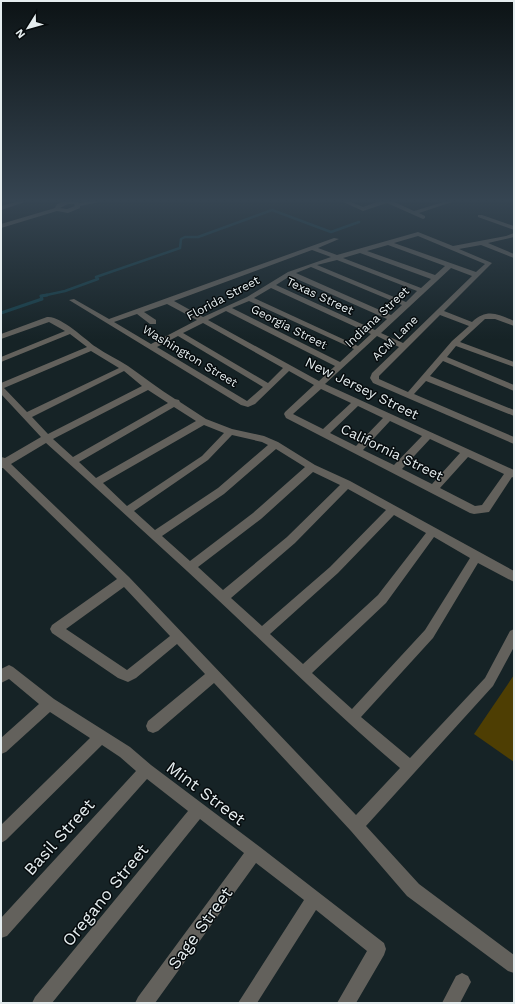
<svg xmlns="http://www.w3.org/2000/svg" width="515" height="1004" font-family="'Work Sans',sans-serif">
  <rect width="100%" height="100%" fill="#162326"/>
  <path fill="#4e3e03" d="M514 675V762L474 734Z"/>
  <g fill="none" stroke-linecap="round" stroke-linejoin="round">
    <path stroke="#18404b" stroke-width="2.5" d="M42 296 65 291 98 279 96 277 180 248 181 239 185 237H198L272 210 331 232 359 222"/>
    <path stroke="#18404b" stroke-width="3" d="M1 313 42 299 41 296 47 295"/>
    <path fill="#63615c" fill-rule="evenodd" d="M23 200H31L1 210V206Z
      M67 200 78 202 79 203 98 200H109L80 206V208L68 213 57 211 1 228V224L55 208 57 204ZM68 204H74L75 206 67 209 60 208Z
      M339 200H346L363 207 382 200H390L414 211 450 200H458L419 213 425 216V218L423 219 387 203 363 211Z
      M478 215H482L514 226V230L478 217Z
      M418 232 453 246 506 236 514 233V237L488 243 514 254V258L481 245 459 249 492 263 444 311 472 322C487 308 498 314 514 321V326L495 319H485L460 342 514 362V367L456 346 447 357 514 385V391L443 361 430 376 514 410V416L426 381 414 394 514 437V444L373 383 370 378 372 373 399 347 377 336 325 384 514 470V478L512 477 489 512 474 514 470 513 286 418 284 414 285 412 314 385 289 371 255 404 248 407 241 405 69 300 74 299 109 319 334 238 339 239 318 248 337 255ZM418 236 485 264 476 272 394 243ZM388 245 445 266 435 275 367 251ZM312 250 331 257 288 272 247 297 203 317 174 301ZM360 253 431 279 421 288 343 258ZM337 260 417 291 406 302 317 265ZM311 267 402 305 391 315 296 273ZM451 268 472 276 403 343 381 333ZM290 276 387 319 375 330 276 285ZM271 288 371 334 358 346 254 298ZM249 301 354 349 340 362 232 308ZM167 304 197 320 151 344 114 322 137 314 150 324H156V320L144 312ZM226 311 335 366 319 381 208 320ZM440 315 469 326 452 341 408 392 379 379V376ZM203 323 283 368 268 383 183 333ZM178 336 263 387 247 401 157 347ZM321 389 351 403 323 429 293 414ZM358 406 383 418 356 446 330 433ZM390 421 422 436 394 465 363 450ZM430 439 460 453 432 484 402 469ZM468 457 504 474 482 505 475 506 440 488Z
      M47 317C60 315 86 340 96 347 106 354 117 359 128 366 144 377 159 389 175 399L179 400 180 402 206 419 232 429 264 436 278 442 315 465 350 481 514 571V582L478 563 433 638 361 717 410 758 485 678 510 631 514 629V647L493 686 366 826 419 884 514 955V973L508 971 407 896 351 831 214 683 158 731 153 733 148 731 146 726 148 721 205 674 177 644 136 678 128 682 118 678 52 633 50 629 52 625 117 579 3 468H1V457L5 458 41 437 1 394V383L87 347 70 334 1 362V357L65 331 49 322 1 339V334ZM91 351 119 368 27 412 4 388ZM124 371 142 386 48 434 32 417ZM148 390 168 403 73 457 53 439ZM174 407 196 421 96 478 79 462ZM204 425 224 433 202 456 127 506 103 483ZM232 435 262 442 268 445 218 488 155 530 134 511 208 460ZM46 443C93 485 140 528 187 571 258 636 326 705 400 768L356 815 129 577 11 464ZM276 449 305 467 253 513 190 561 162 536 224 494ZM313 472 340 485 287 537 223 590 198 567 261 519ZM348 489 386 510 330 567 262 626 231 598 295 543ZM394 515 426 533 378 595 303 664 270 634 338 573ZM434 537 470 558 425 630 352 709 312 673 386 603ZM124 587 170 636 127 670 66 629Z
      M9 665 13 667 54 699 130 747 151 765 260 847 384 943 386 949 384 955 356 1003H337L367 951 316 910 257 1003H238L304 900 256 863 155 1003H135L138 997 244 853 200 819 52 1003H32L35 997 188 811 147 779 7 936 1 938V918L136 771 120 757 102 745 6 840 1 843V825L90 738 50 712 6 752 1 754V738L39 704 9 679 1 683V669Z
      M462 973 468 976 471 982 460 1003H442L456 976Z"/>
  </g>
  <linearGradient id="sky" x2="0" y2="1"><stop stop-color="#0c1315"/><stop offset="0.59" stop-color="#364552"/><stop offset="1" stop-color="#364552" stop-opacity="0"/></linearGradient>
  <rect width="515" height="340" fill="url(#sky)"/>
  <g text-anchor="middle" dominant-baseline="central" stroke-width="3" stroke-linejoin="round" paint-order="stroke">
    <g font-size="12" fill="#e5edef" stroke="#060b0d">
      <text transform="translate(320 296) rotate(25)">Texas Street</text>
      <text transform="translate(223 298) rotate(-28)">Florida Street</text>
      <text transform="translate(377 317) rotate(-43)">Indiana Street</text>
      <text transform="translate(289 327) rotate(27)">Georgia Street</text>
      <text transform="translate(395 338) rotate(-44)">ACM Lane</text>
      <text transform="translate(190 356) rotate(31)">Washington Street</text>
    </g>
    <g font-size="14" fill="#e5edef" stroke="#060b0d">
      <text transform="translate(362 388) rotate(26)">New Jersey Street</text>
      <text transform="translate(392 452) rotate(26)">California Street</text>
    </g>
    <g font-size="17" fill="#e5edef" stroke="#060b0d">
      <text transform="translate(206 793) rotate(37)">Mint Street</text>
      <text transform="translate(59 837) rotate(-48)">Basil Street</text>
      <text transform="translate(105 895) rotate(-51)">Oregano Street</text>
      <text transform="translate(200 928) rotate(-54)">Sage Street</text>
    </g>
  </g>
  <rect width="515" height="1004" fill="none" stroke="#e5edef" stroke-width="4"/>
  <g transform="translate(28 28) rotate(233)" stroke="#060b0d" stroke-width="3" paint-order="stroke">
  <path d="M0-3L7 15L0 10L-7 15Z" fill="#e5edef"/>
  <text y="-6" font-size="11" font-weight="bold" text-anchor="middle" fill="#e5edef">N</text>
  </g>
</svg>
